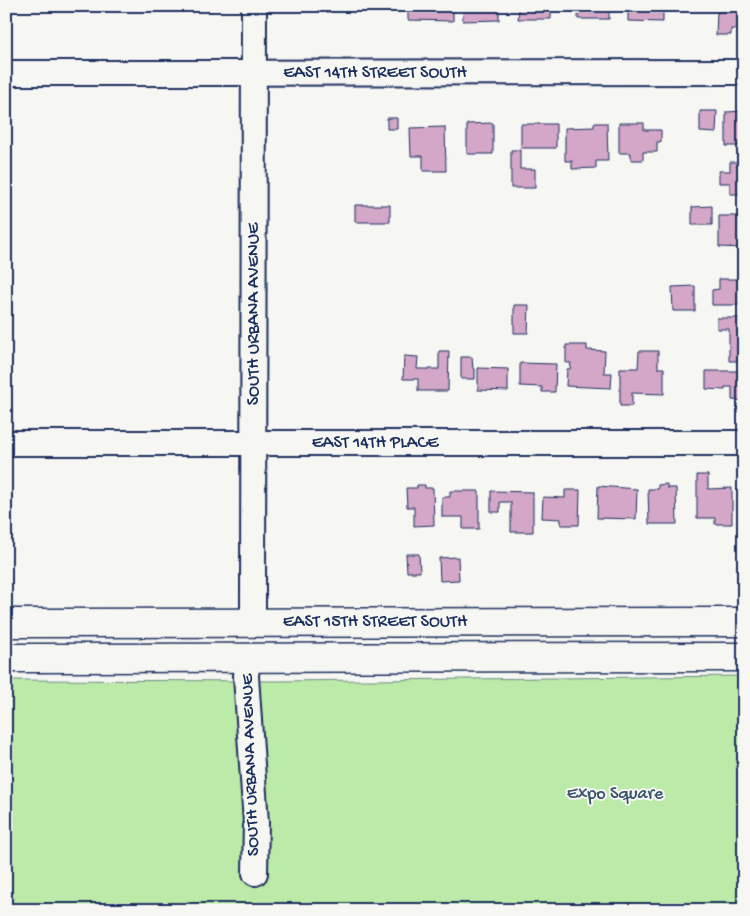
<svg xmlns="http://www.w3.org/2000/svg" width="750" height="916" font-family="'Gochi Hand',sans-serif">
  <rect width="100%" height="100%" fill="#f6f6f2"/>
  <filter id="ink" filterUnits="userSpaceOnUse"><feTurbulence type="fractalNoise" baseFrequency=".02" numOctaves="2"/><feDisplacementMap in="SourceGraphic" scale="10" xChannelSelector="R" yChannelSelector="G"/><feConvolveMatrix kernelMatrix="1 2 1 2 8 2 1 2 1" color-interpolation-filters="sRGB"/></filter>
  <g filter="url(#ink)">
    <path fill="#bceaa8" stroke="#6c8c83" d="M744 676V910H6V680L279 681Z"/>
    <path fill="#d4a6c8" stroke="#1b2f5e" d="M408 6H453V21L408 20Z
      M462 6H499V20L463 21Z
      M519 6H551V19H518Z
      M578 6H609V19H578Z
      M622 6H663V22L628 21V7Z
      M731 6H744V29H731V35H716L717 12H731Z
      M700 111H717L716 133 700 132Z
      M744 111V146H726V112Z
      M387 118H397V129H387Z
      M493 123V154H467V124Z
      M594 123H607L608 161H596V168L572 169V161H565V128L594 127Z
      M619 123H644V130H661V142H657V152H643V160H631V153H619Z
      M521 124H556V148H521Z
      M445 127 446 171H423V156H411L410 128Z
      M511 150H520V169H535V188H511Z
      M730 162H744V194H730V183H719V171H730Z
      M355 205H390V222H355Z
      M712 206V225H692V207Z
      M719 216H744V248L719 247Z
      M742 276H744V305H712V290L719 289V279H742Z
      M695 286V311H673L672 287Z
      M514 305H529L528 333H514Z
      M717 318H744V361H729V329H717Z
      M566 345H587V350L605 351 604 373H612L611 388 566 386 567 369H570L571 363H566Z
      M439 351H449L448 391H418V379H403L404 356 418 357 417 369H439Z
      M639 351H658V368H664V394L632 393V406H620V368H638Z
      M461 357H472L473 369H475V379H461Z
      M520 363 556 364 555 392H542V387L520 386Z
      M478 368 508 369V391L478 390Z
      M706 371H744V401L732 400V387H725V390L706 389Z
      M697 475H708V489L732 488V524H715V518H697Z
      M667 484V488H676L677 524H649L648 489H658V485Z
      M417 485H425V488H433L434 525 414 526V507H407L406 488H417Z
      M598 486 637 489 636 519 597 518Z
      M565 490H580L579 525H561V519L542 518 543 497 565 498Z
      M450 491H479V529H463V517H442V497H450Z
      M491 491 533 492V532H511V502H500V512H491Z
      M406 554H419L420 572H407Z
      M458 557 459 580 440 581 439 558Z"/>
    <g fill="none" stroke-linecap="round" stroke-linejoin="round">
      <g stroke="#1b2f5e" stroke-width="28">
        <path id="minor" d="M6 73 744 72
          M6 443H744
          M251 622 253 607 254 6
          M248 657 246 676 256 823 255 873"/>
      </g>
      <g stroke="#1b2f5e" stroke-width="31">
        <path id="major" d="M6 623 744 622
          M6 658 744 657"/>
      </g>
      <use href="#minor" stroke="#f6f6f2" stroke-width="24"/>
      <use href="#major" stroke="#f6f6f2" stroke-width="28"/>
    </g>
  </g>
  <g text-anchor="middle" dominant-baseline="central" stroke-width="4" stroke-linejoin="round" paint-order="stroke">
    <g font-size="18" fill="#1b2f5e" stroke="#f6f6f2">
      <text x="375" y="73">EAST 14TH STREET SOUTH</text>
      <text transform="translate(254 314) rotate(-90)">SOUTH URBANA AVENUE</text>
      <text x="375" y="443">EAST 14TH PLACE</text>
      <text x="375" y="622">EAST 15TH STREET SOUTH</text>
      <text transform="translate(251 765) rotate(-92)">SOUTH URBANA AVENUE</text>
    </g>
    <g font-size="18" fill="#3b546d" stroke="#f6f6f2">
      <text x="615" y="794">Expo Square</text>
    </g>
  </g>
  <rect width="750" height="916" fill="none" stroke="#f6f6f2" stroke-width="25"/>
  <rect x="12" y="12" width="725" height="891" fill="none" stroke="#1b2f5e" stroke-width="2" filter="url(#ink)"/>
</svg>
